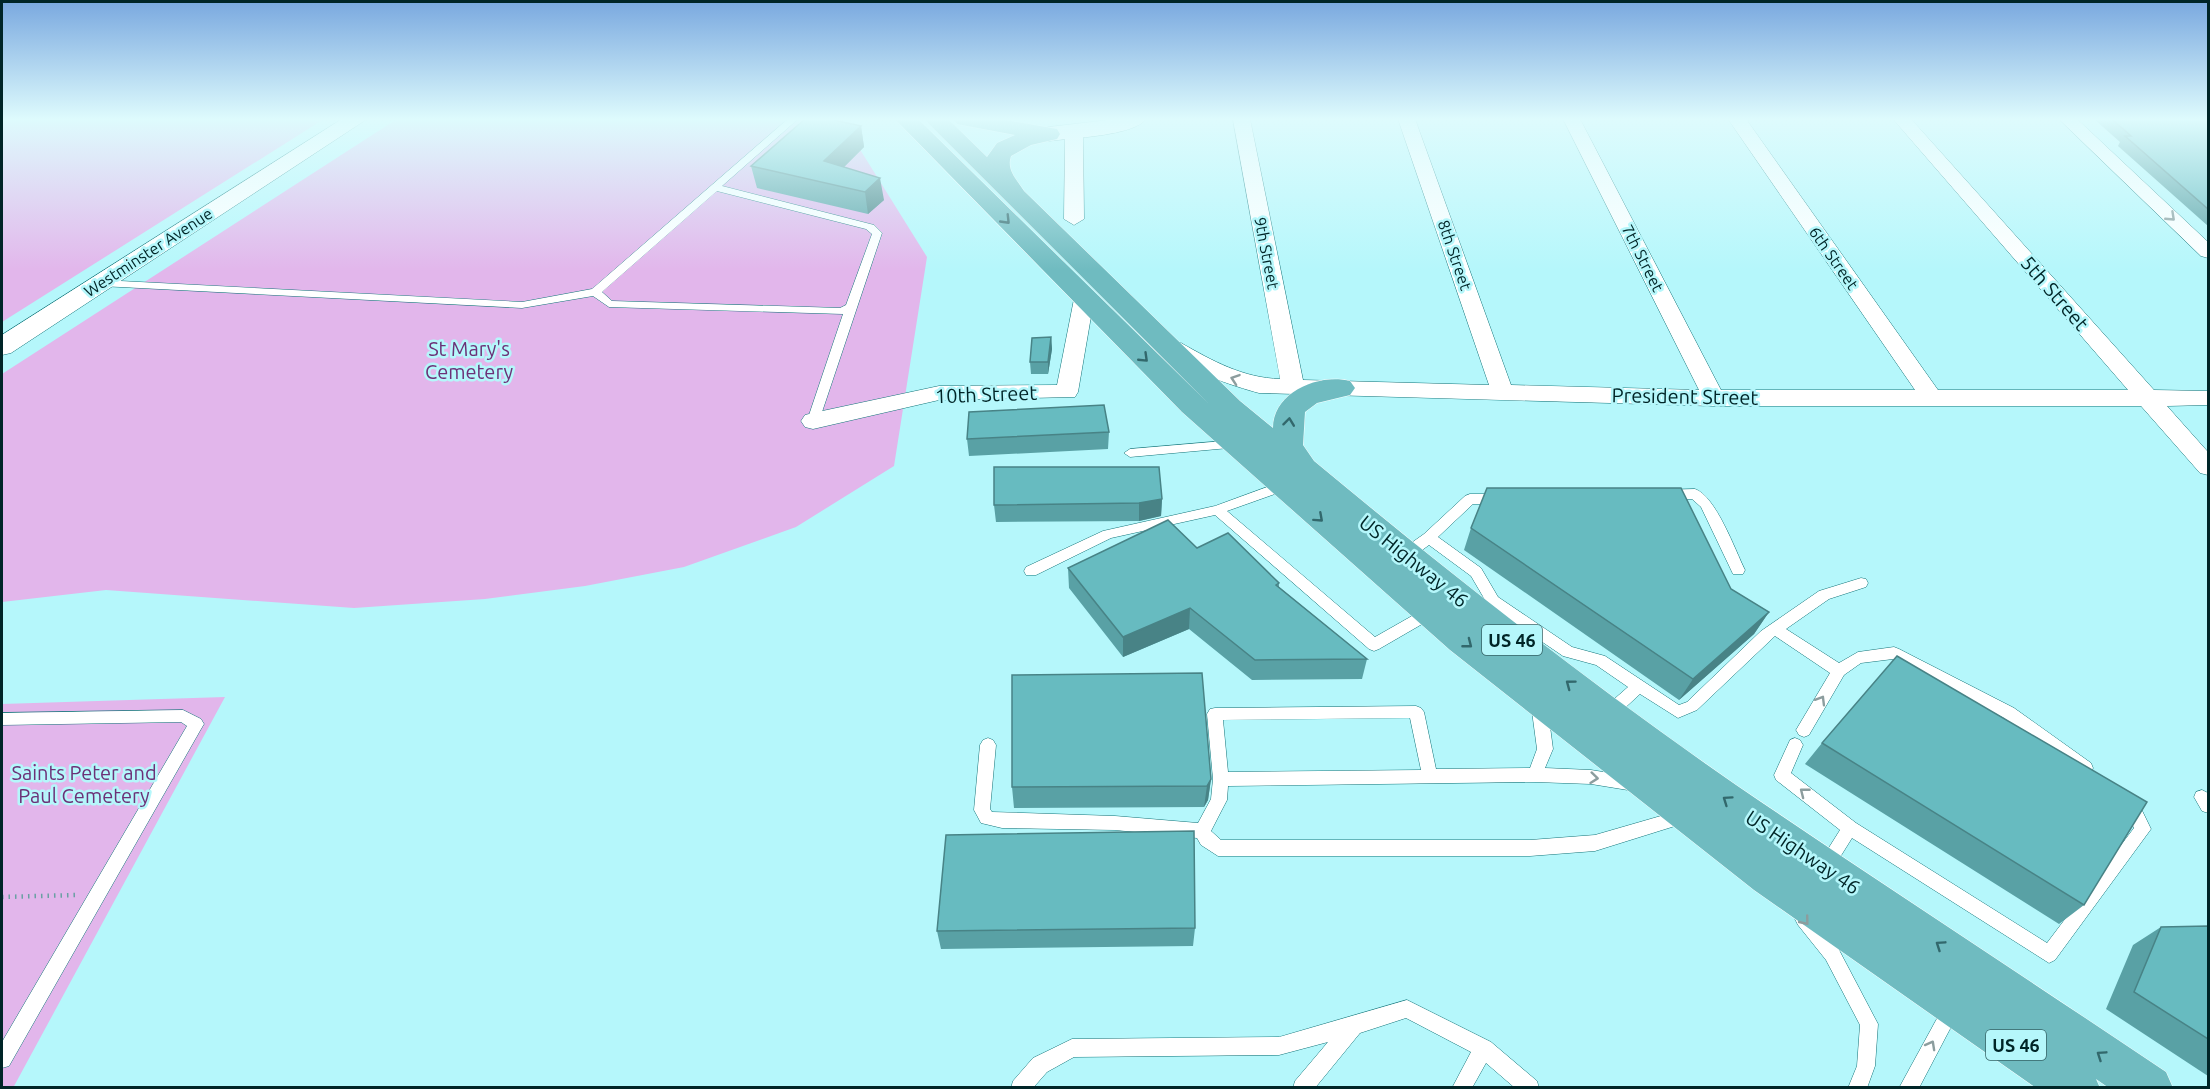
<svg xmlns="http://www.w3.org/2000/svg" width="2210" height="1089" font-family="Ubuntu,sans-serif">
  <rect width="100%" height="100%" fill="#b5f7fb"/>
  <path fill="#e2b6eb" d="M2 119H324L2 322Z
    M397 119H841L927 257 894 466 796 527 684 567 585 586 485 599 354 608 106 590 2 602V374Z
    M225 697 13 1088 2 1087V704Z"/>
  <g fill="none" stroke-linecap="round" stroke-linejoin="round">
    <g stroke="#127479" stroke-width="1">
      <path id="service" d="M788 119H798L722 186 874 225 882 233 819 421 813 425 807 421 843 314 609 307 593 296 522 308 101 286 96 283 101 280 522 302 592 289ZM717 191 866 229 872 234 846 305 840 308 612 301 602 292Z
        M1236 440 1242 444 1240 447 1130 457 1124 453 1130 449Z
        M1284 481 1290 486 1289 489 1227 511 1375 637 1426 608H1436L1438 612 1436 616 1379 649 1374 651 1369 649 1215 515 1111 538 1036 575H1026L1024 571 1026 567 1103 531 1215 506Z
        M1695 489C1716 496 1735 550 1745 570L1743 574H1733L1701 507 1692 499 1665 500 1659 495 1665 490Z
        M1470 494H1499L1506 499 1499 504H1473L1438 537 1481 568 1498 597 1572 647 1605 656 1679 705 1687 702 1761 631 1819 591 1861 578 1866 579 1868 583 1866 587 1829 599 1786 629 1839 663 1858 652 1894 647 1899 649 2014 708 2091 763 2093 768 2091 773 2085 775 2079 773 2004 718 1893 659 1861 663 1844 675 1809 735 1804 737 1799 735 1796 730 1799 725 1830 673 1775 636 1697 710 1678 718 1640 694 1614 718 1609 719 1604 718 1601 713 1604 708 1628 687 1596 665 1563 656 1488 605 1471 576 1429 545 1410 559H1400L1398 555 1400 551 1424 534 1465 496Z
        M1539 698 1544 700 1547 704 1553 749 1545 768 1591 770 1634 777 1640 779 1642 784 1640 789 1634 791 1591 784 1535 782 1228 786 1227 800 1211 831 1221 840H1530L1595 835 1685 809 1691 811 1693 816 1691 821 1595 851 1530 856H1218L1201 845 1197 838 1115 830 1002 828 981 823 974 810 980 745 983 740 988 738 993 740 996 745 990 809 992 812 1115 816 1198 823 1211 799 1213 779 1207 714 1210 709 1215 708 1416 706 1421 708 1424 712 1436 769 1530 768 1537 749 1531 704 1534 700ZM1410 718 1421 770 1228 772 1223 720Z
        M183 710 201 719 204 724 201 729 9 1066 2 1068V1042L187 726 181 722 2 725V713Z
        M1795 738 1800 740 1803 745 1791 773 1856 823 2047 943 2134 828 2121 801 2123 796 2129 794 2135 796 2151 829 2055 960 2049 963 1852 838 1832 870 1826 873 1820 870 1818 865 1840 830 1776 780 1774 775 1790 740Z
        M2202 790 2208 793V813L2202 811 2194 797 2196 792Z
        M1804 911 1810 913 1838 948 1878 1024 1875 1066 1867 1088H1848L1857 1066 1860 1025 1826 960 1798 925 1795 919 1798 913Z
        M1952 999 1958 1002 1961 1008 1919 1088H1899L1946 1002Z
        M1407 1000 1491 1042 1537 1081 1539 1088H1515L1486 1063 1472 1088H1452L1471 1052 1406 1018 1360 1033 1315 1088H1293L1295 1081 1328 1042 1279 1055 1074 1057 1047 1072 1033 1088H1011L1013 1081 1033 1058 1072 1039 1279 1037Z"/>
    </g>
    <g stroke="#127479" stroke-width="1">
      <path id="minor" d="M1233 119H1250L1303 380 1489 385 1398 119H1415L1511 385 1699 390 1563 119H1580L1721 390H1915L1728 119H1746L1938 390H2128L1893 119H1911L2154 390 2208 391V405L2167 406 2208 452V475L2200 473 2141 406H1714L1259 393C1236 387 1175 367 1162 348L1165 343H1181C1213 361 1243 378 1280 379Z
        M2059 119H2077L2208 242V258L2201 256Z
        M1074 127 1083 132 1084 219 1074 225 1064 219 1065 132Z
        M1084 293 1091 295 1094 299 1078 392 1075 397 939 400 813 429 805 427 801 421 805 415 813 413 939 386 1057 385 1074 299 1077 295Z"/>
    </g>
    <g stroke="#127479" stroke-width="1">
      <path id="tertiary" d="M342 119H367L11 353 2 355V335Z
        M1117 119H1146C1134 136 1070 138 1049 141L1041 139 1038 134 1041 129 1049 127Z"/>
    </g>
    <g stroke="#fff" stroke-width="1">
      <path id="trunk" d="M895 119H918L1208 403 924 119H948L987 157 997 143 1015 135 957 124 954 119H1000L1057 129 1060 134 1057 139 1031 145 1011 156C1006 170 1017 180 1024 191L1240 401 1273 428C1273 392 1319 373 1350 381L1355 388 1350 395 1317 403 1305 412 1303 445 1314 461C1450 574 1590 684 1736 785 1879 882 2023 976 2166 1072L2173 1088H2109L2096 1079 2100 1088H2036L1754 890 1450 650 1182 412Z"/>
    </g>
    <path stroke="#6aa0a3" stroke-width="4.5" stroke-dasharray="1.5 5" stroke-linecap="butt" d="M2 897 76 895"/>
    <use href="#service" fill="#fff" fill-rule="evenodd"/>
    <use href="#minor" fill="#fff" fill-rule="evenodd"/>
    <use href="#tertiary" fill="#fff" fill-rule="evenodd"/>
    <use href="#trunk" fill="#6fbbc0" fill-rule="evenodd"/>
  </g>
  <path fill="#59a1a5" d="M2094 119H2208V226L2118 146 2120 142Z
    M861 126 864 147 844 167 884 200 868 214 757 188 751 166Z
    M1051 337 1052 349 1048 374H1031L1030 362Z
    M1109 432 1108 449 969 456 967 439Z
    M1162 499 1161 516 1139 521 996 522 994 505Z
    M1471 528 1731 589 1769 612 1754 634 1679 700 1464 550Z
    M1197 548 1279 583V587L1367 659 1362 679 1252 680 1189 629 1123 657 1069 588 1068 568Z
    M1822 743 2084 905 2059 924 1805 764Z
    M1211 779 1208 800 1204 807 1014 808 1012 787Z
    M2208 926V1076L2106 1009 2133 945 2161 927Z
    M1195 928 1193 946 941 949 937 931Z"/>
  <path fill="#488386" d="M861 126 864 147 828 183 824 161Z
    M880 178 884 200 868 214 865 192Z
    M1051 337 1052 349 1048 374V362Z
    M1162 499 1161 516 1139 521V503Z
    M1190 608 1189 629 1123 657V637Z
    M1769 612 1754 634 1679 700 1693 679Z
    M1211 779 1208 800 1204 807 1207 786Z"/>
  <path fill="#67bbc0" stroke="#488386" stroke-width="1.5" d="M805 119H829L861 126 824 161 880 178 865 192 751 166Z
    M2112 119H2208V209L2125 136H2131Z
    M1051 337 1048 362H1030L1032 338Z
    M1104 405 1109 432 967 439 969 412Z
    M994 467H1159L1162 499 1139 503 994 505Z
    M1487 488H1681L1731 589 1769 612 1693 679 1471 528Z
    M1168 520 1197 548 1228 533 1279 583 1276 585 1367 659 1255 660 1190 608 1123 637 1068 568Z
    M1897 656 2147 802 2084 905 1822 743Z
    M1202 673 1211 779 1207 786 1012 787V675Z
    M1194 831 1195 928 937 931 946 835Z
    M2208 926V1039L2134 992 2161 927Z"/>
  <defs><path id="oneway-chevron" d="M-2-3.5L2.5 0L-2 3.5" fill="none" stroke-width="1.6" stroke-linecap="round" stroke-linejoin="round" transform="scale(1.5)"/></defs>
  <g stroke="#8c9d9e">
    <use href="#oneway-chevron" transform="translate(2171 217) rotate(43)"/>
    <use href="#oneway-chevron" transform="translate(1235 379) rotate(-161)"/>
    <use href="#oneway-chevron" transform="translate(1821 700) rotate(-59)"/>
    <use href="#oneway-chevron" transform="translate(1594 778) rotate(6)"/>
    <use href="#oneway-chevron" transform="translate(1804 792) rotate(-142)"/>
    <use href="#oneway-chevron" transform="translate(1805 921) rotate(51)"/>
    <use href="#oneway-chevron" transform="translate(1931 1045) rotate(-61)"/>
  </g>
  <g stroke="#32686c">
    <use href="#oneway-chevron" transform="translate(1006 220) rotate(46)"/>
    <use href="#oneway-chevron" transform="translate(1144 358) rotate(44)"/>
    <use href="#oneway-chevron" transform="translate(1289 422) rotate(-83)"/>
    <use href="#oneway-chevron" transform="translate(1319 518) rotate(42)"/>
    <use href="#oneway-chevron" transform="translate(1468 644) rotate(38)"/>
    <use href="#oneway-chevron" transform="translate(1570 684) rotate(-143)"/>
    <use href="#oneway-chevron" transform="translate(1727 800) rotate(-145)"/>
    <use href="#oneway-chevron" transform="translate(1940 945) rotate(-146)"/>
    <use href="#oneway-chevron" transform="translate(2101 1055) rotate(-146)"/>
  </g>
  <linearGradient id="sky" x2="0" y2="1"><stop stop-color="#79a8df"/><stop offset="0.44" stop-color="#defbfd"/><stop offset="1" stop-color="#defbfd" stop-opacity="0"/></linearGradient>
  <rect width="2210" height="271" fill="url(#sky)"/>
  <g text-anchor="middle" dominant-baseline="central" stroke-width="5" stroke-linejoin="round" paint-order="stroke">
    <g font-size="16" fill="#002527" stroke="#b5f7fb">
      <text transform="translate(148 252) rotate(-33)">Westminster Avenue</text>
      <text transform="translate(1267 253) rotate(79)">9th Street</text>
      <text transform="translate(1455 255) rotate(71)">8th Street</text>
      <text transform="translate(1643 258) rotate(63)">7th Street</text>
      <text transform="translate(1834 258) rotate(55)">6th Street</text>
    </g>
    <g fill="#b5f7fb" stroke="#366467" stroke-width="1.5">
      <rect x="1482" y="625" width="60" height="30" rx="4.5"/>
      <rect x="1986" y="1030" width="60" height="30" rx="4.5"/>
    </g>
    <g font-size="18" font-weight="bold" fill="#002527">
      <text x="1512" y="640">US 46</text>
      <text x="2016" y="1045">US 46</text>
    </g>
    <g font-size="20" fill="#002527" stroke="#b5f7fb">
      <text transform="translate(2055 293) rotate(49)">5th Street</text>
      <text transform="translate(986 394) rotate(-2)">10th Street</text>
      <text transform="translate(1685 396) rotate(1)">President Street</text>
      <text transform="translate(1414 561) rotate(39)">US Highway 46</text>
      <text transform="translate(1803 852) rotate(34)">US Highway 46</text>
    </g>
    <g font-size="20" fill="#6c3177" stroke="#b5f7fb">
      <text x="469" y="348">St Mary's<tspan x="469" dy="23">Cemetery</tspan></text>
      <text x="84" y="772">Saints Peter and<tspan x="84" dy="23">Paul Cemetery</tspan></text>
    </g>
  </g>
  <rect width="2210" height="1089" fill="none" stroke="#002527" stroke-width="6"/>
</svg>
